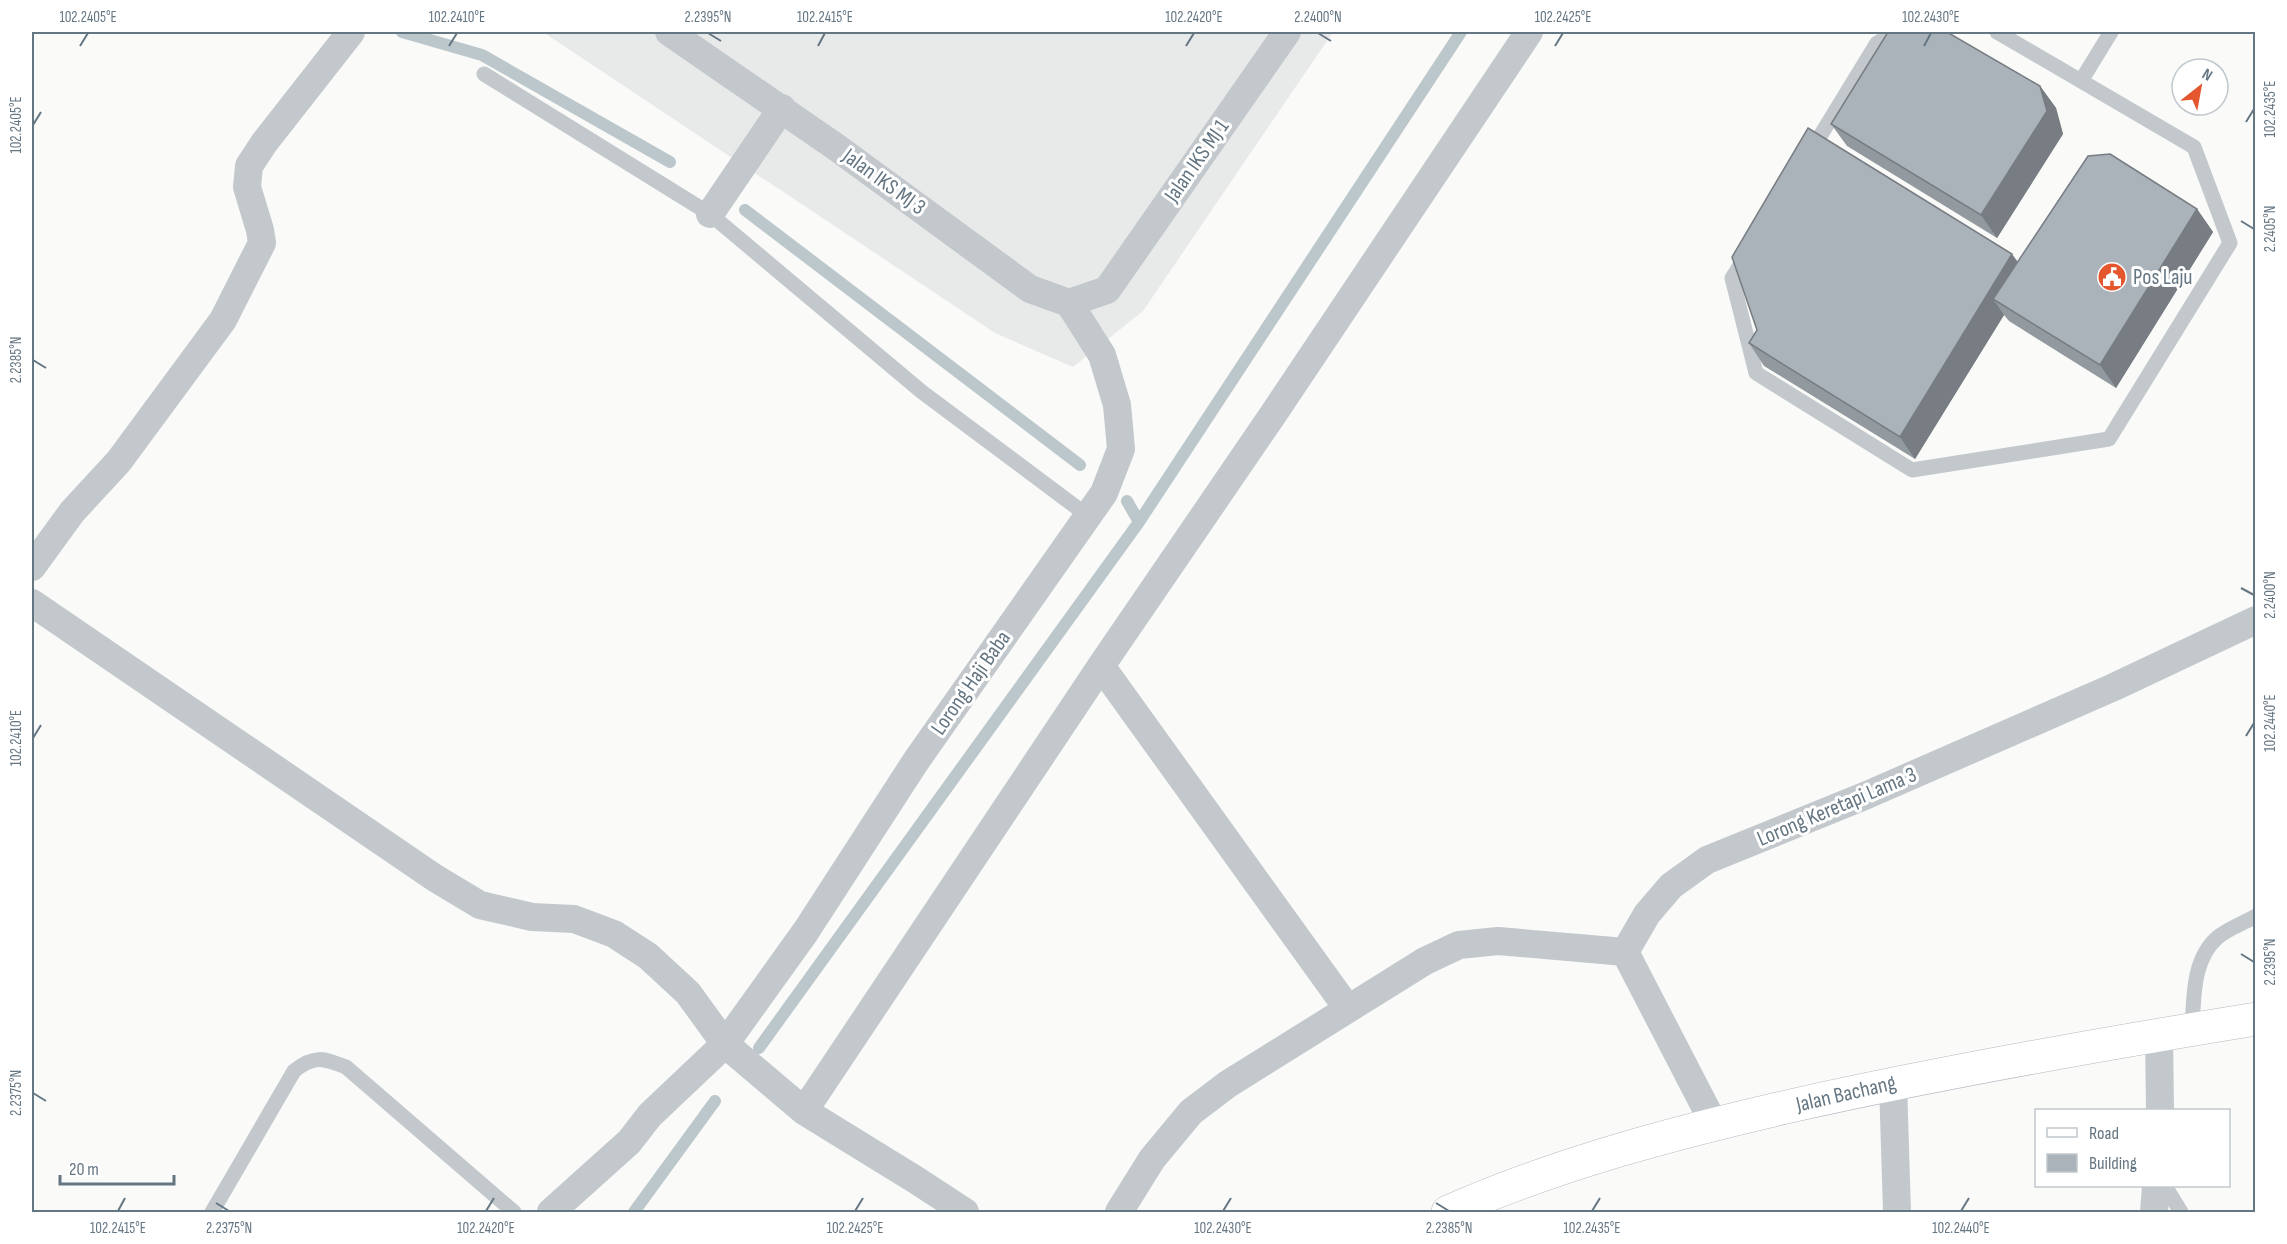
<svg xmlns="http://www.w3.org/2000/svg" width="2287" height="1244" font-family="'Sofia Sans Condensed',sans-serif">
  <rect width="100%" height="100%" fill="#fafaf8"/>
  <path fill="#e8e9e9" d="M543 32H1333L1143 311 1073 367 995 333Z"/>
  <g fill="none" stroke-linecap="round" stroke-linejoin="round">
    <path stroke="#bbc7cb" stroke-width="12" d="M402 32 482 55 670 162
      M745 210 1080 465
      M1127 501 1139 522
      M759 1048 1139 522 1461 32
      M634 1212 715 1101"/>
    <g stroke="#b3babf" stroke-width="34">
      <path id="secondary" d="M1448 1212C1559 1163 1677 1132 1795 1105 1947 1071 2102 1044 2256 1019"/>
    </g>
    <path stroke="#c3c8cc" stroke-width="15" d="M484 74 710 214 922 392 1088 516
      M2081 81 2111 32
      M1811 151 1877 43 1897 32
      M1746 256 1732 278 1756 373 1912 470 2109 439 2230 243 2194 147 1997 32
      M2192 1029C2194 998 2192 959 2218 937 2229 928 2244 923 2256 916
      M2165 1186 2181 1212
      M212 1212 294 1071C314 1055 323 1058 346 1067L514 1212"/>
    <path stroke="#c3c8cc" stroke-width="28" d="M669 32 836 147 1030 289 1069 303 1107 290 1287 32
      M710 214 782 108
      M32 567 72 512 119 461 223 320 262 243 260 230 247 187 249 166 264 143 351 32
      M32 603 435 878 480 905 532 917 574 919 614 934 648 956 688 993 725 1044 804 1111 916 1180 965 1212
      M1101 666 1348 1009
      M2159 1035 2160 1110
      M1893 1083 1897 1212
      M804 1111 1101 666 1272 416 1529 32
      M1714 1124 1625 952 1647 914 1671 886 1707 860 1867 795 2114 687 2256 620
      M551 1212 629 1142 650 1115 725 1044 806 931 916 761 1104 493 1121 449 1117 405 1102 355 1069 303
      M1119 1212 1152 1159 1191 1112 1228 1084 1425 961 1459 945 1498 941 1625 952
      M2154 1212 2156 1186"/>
    <use href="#secondary" stroke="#fff" stroke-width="33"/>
  </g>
  <path fill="#929a9f" d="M2040 86 2056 108 2063 134 1997 238 1847 146 1831 124Z
    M2197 209 2213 232 2116 388 2009 321 2004 315 1915 459 1764 366 1749 343 2017 262Z"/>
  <path fill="#777d82" d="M2040 86 2056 108 2063 134 1997 238 1981 215Z
    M2197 209 2213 232 2116 388 2100 365Z
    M2012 254 2028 276 1993 299 2004 315 1915 459 1900 437Z"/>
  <path fill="#aab3b9" stroke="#777d82" stroke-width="1.5" d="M1888 32H1947L2040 86 2047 111 1981 215 1831 124Z
    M1808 128 2012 254 1900 437 1749 343 1757 330 1732 257Z
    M2110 154 2197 209 2100 365 1993 299 2088 156Z"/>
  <path fill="none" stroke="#657683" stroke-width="2" d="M708 33 721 41M1318 33 1331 41M80 46 88 33M449 46 457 33M818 46 825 33M1186 46 1194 33M1555 46 1563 33M1924 46 1931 33M2246 122 2254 109M33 125 41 112M2241 221 2254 229M33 360 46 368M2241 588 2254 595M2246 736 2254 723M33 738 41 725M2241 954 2254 962M33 1093 46 1101M216 1203 229 1211M1436 1203 1449 1211M118 1211 125 1198M486 1211 494 1198M855 1211 863 1198M1223 1211 1231 1198M1592 1211 1600 1198M1961 1211 1969 1198"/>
  <defs>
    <g id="civic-disc" transform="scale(1.5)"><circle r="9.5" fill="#e4572e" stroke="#fff"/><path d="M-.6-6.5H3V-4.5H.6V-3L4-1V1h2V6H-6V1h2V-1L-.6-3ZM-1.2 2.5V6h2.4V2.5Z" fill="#fff"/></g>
  </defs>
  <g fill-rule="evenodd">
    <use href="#civic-disc" x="2112" y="277"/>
  </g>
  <g text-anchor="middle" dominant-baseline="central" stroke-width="6" stroke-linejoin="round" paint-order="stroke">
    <g font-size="22" fill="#657683" stroke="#fff">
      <text transform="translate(1197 161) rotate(-55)">Jalan IKS MJ 1</text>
      <text transform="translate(884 182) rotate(36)">Jalan IKS MJ 3</text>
      <text transform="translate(971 683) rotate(-55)">Lorong Haji Baba</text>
      <text transform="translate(1837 807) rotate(-23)">Lorong Keretapi Lama 3</text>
      <text transform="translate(1846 1094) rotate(-13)">Jalan Bachang</text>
    </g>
    <g font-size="22" fill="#657683" stroke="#fff" text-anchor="start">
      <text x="2133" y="277">Pos Laju</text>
    </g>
  </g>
  <rect width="2287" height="1244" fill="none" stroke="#ffffff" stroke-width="66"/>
  <rect x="2035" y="1109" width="195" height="78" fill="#ffffff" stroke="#c1c8cd" stroke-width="1.5"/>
  <rect x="2047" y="1128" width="30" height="9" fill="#ffffff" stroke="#c1c8cd" stroke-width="1.5"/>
  <text x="2089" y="1139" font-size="18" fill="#657683">Road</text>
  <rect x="2047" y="1154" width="30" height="18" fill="#aab3b9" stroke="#c1c8cd" stroke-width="1.5"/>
  <text x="2089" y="1169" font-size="18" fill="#657683">Building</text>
  <g transform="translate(2200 87) rotate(31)"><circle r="28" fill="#ffffff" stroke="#c1c8cd" stroke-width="1.5"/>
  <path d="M0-4.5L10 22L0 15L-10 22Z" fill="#e4572e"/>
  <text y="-9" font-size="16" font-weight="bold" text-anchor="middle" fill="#657683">N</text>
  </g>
  <path d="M60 1175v9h114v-9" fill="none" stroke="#657683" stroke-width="3"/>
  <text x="69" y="1175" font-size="18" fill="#657683" stroke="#ffffff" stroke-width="4.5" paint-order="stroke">20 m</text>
  <rect x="33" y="33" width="2221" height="1178" fill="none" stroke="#657683" stroke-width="2"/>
  <g font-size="15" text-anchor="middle" fill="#657683">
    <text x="88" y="22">102.2405°E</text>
    <text x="457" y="22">102.2410°E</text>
    <text x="708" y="22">2.2395°N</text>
    <text x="825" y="22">102.2415°E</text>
    <text x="1194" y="22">102.2420°E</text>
    <text x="1318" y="22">2.2400°N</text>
    <text x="1563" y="22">102.2425°E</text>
    <text x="1931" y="22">102.2430°E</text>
    <text transform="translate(2270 109) rotate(-90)" y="5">102.2435°E</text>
    <text transform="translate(16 125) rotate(-90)" y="5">102.2405°E</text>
    <text transform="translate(2270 229) rotate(-90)" y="5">2.2405°N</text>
    <text transform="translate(16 360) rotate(-90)" y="5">2.2385°N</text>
    <text transform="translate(2270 595) rotate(-90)" y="5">2.2400°N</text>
    <text transform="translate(2270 723) rotate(-90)" y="5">102.2440°E</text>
    <text transform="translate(16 738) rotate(-90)" y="5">102.2410°E</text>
    <text transform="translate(2270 962) rotate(-90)" y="5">2.2395°N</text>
    <text transform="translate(16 1093) rotate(-90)" y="5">2.2375°N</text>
    <text x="118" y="1233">102.2415°E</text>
    <text x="229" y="1233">2.2375°N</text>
    <text x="486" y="1233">102.2420°E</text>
    <text x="855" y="1233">102.2425°E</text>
    <text x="1223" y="1233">102.2430°E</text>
    <text x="1449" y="1233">2.2385°N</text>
    <text x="1592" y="1233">102.2435°E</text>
    <text x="1961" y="1233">102.2440°E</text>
  </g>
</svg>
